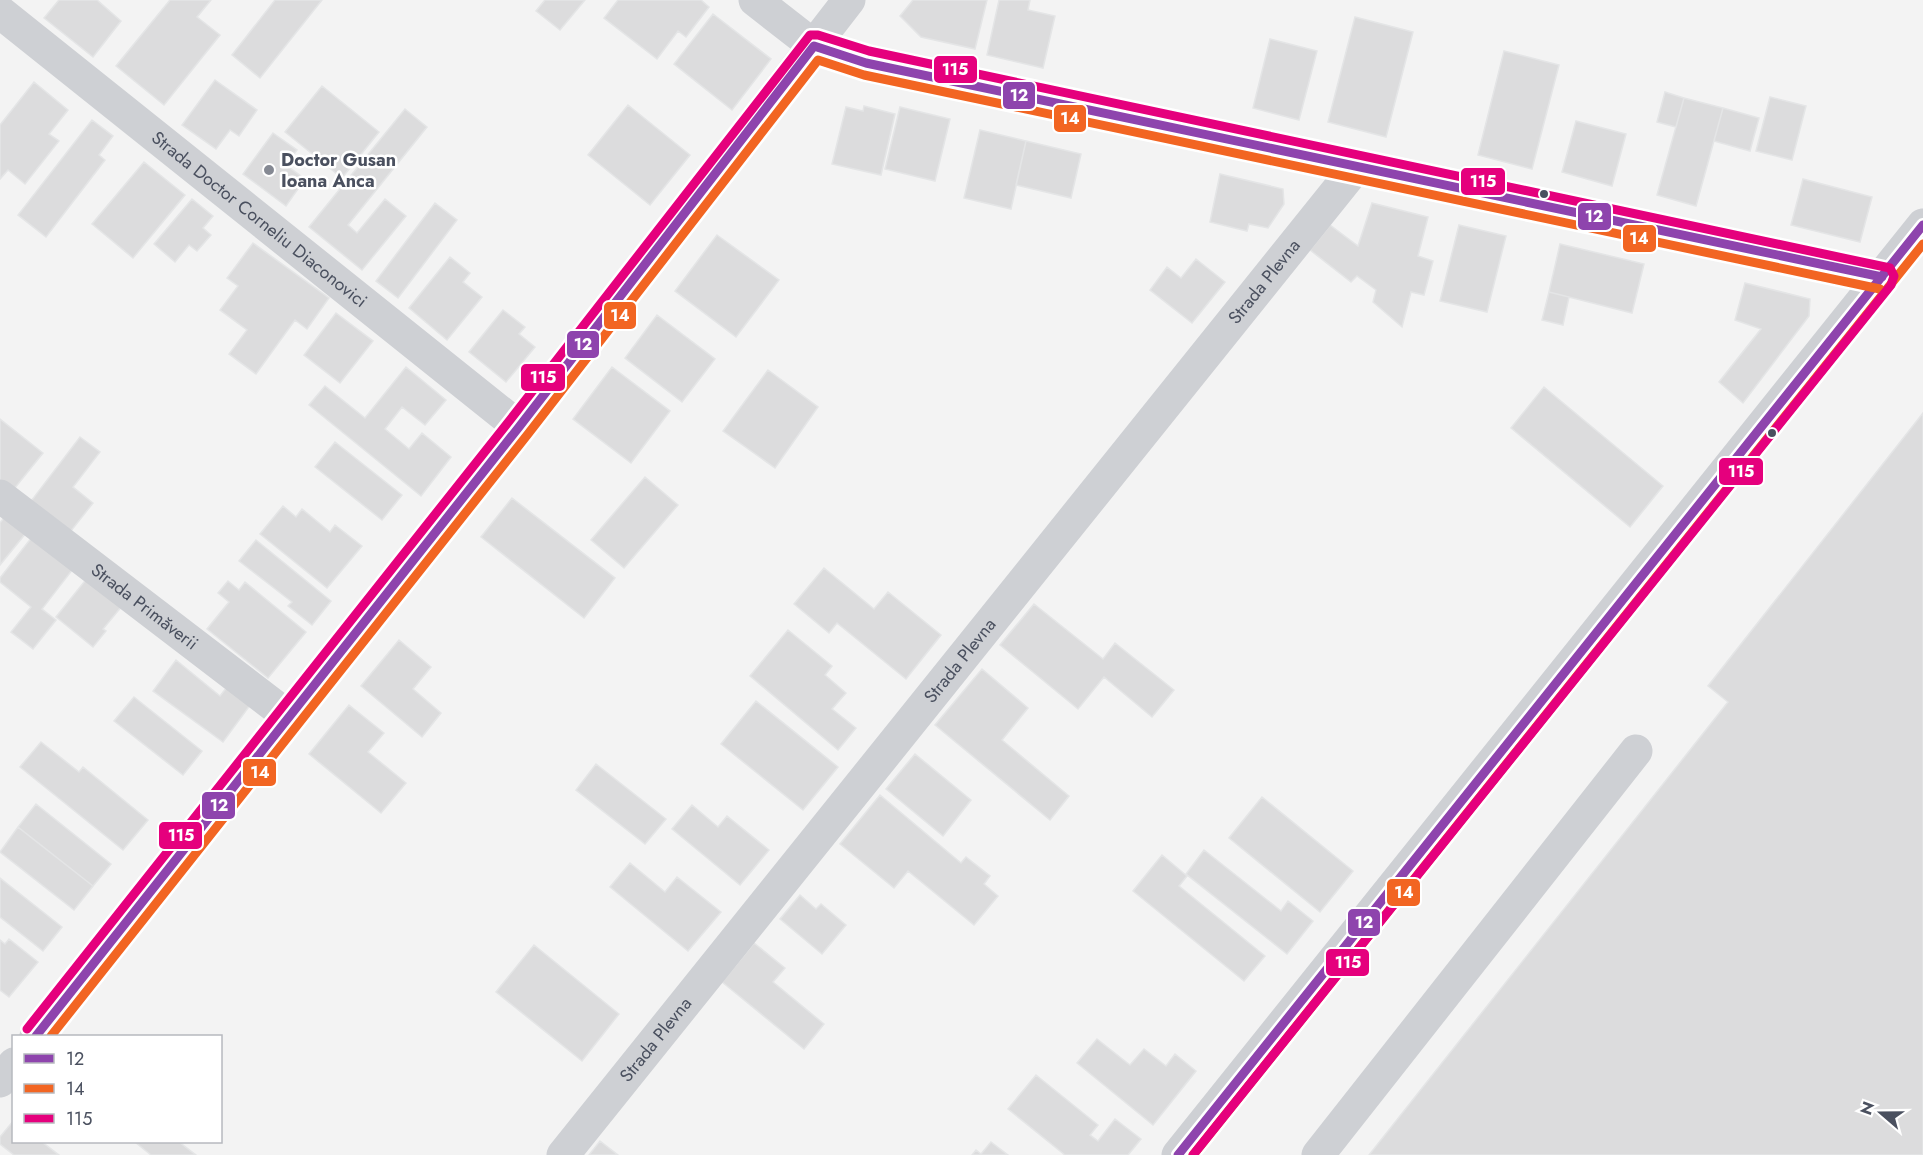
<svg xmlns="http://www.w3.org/2000/svg" width="1923" height="1155" font-family="Jost,sans-serif">
  <rect width="100%" height="100%" fill="#f3f3f3"/>
  <path fill="#dcdcdd" stroke="#e4e5e6" stroke-width="1.5" d="M59 0H97L121 21 93 57 44 18Z
    M170 0H211L197 17 220 35 164 105 116 66Z
    M275 0H322L260 78 232 55Z
    M545 0H585L560 30 536 11Z
    M618 0H701L709 7 686 37 678 31 657 59 604 18Z
    M913 0H987L975 49 921 37 900 16Z
    M999 0H1030L1028 10 1055 16 1043 68 987 55Z
    M713 14 771 59 732 110 674 64Z
    M1355 17 1413 32 1386 137 1328 122Z
    M1270 39 1317 51 1299 120 1253 108Z
    M1504 51 1559 65 1532 169 1478 155Z
    M215 80 257 110 239 136 230 130 216 149 182 125Z
    M34 82 68 110 49 134 59 141 25 184 8 170 0 179V125Z
    M322 86 379 132 342 178 285 132Z
    M1665 92 1684 98 1676 127 1657 122Z
    M1770 97 1806 106 1792 160 1756 151Z
    M1684 98 1723 108 1696 206 1657 195Z
    M628 105 690 155 650 205 588 155Z
    M864 106 895 114 881 175 832 164 846 107 863 111Z
    M900 107 950 119 935 181 885 169Z
    M1723 108 1759 118 1750 151 1714 141Z
    M405 109 427 127 348 225 357 233 385 199 406 216 362 270 309 227Z
    M92 120 113 136 99 155 105 160 46 237 18 215Z
    M1576 121 1626 134 1612 186 1562 172Z
    M980 130 1026 141 1011 209 964 198Z
    M273 133 297 150 286 165 305 179 286 206 243 174Z
    M1026 141 1081 154 1071 198 1016 185Z
    M144 162 185 195 133 258 92 224Z
    M1220 174 1283 189 1284 204 1268 228 1249 224 1247 231 1210 222Z
    M1803 179 1872 197 1860 242 1791 225Z
    M192 199 213 216 203 228 211 235 197 251 189 245 175 262 154 244Z
    M435 203 457 220 398 298 376 281Z
    M1372 203 1428 217 1418 256 1433 261 1424 295 1411 292 1402 327 1373 302 1376 290 1357 276 1351 282 1310 250 1330 225 1358 246Z
    M1459 225 1506 236 1487 312 1440 301Z
    M717 235 779 280 736 337 675 291Z
    M253 243 329 298 307 329 295 320 256 374 229 354 247 330 220 310 238 286 227 278Z
    M1560 244 1644 264 1632 313 1549 292Z
    M450 257 470 273 463 282 482 297 447 340 409 308Z
    M1196 259 1225 282 1192 323 1150 290 1167 267 1181 278Z
    M1745 283 1810 299 1809 316 1743 403 1719 382 1761 329 1735 320Z
    M1549 292 1569 297 1563 325 1542 320Z
    M503 310 525 327 519 334 535 347 506 382 469 352Z
    M336 313 373 341 340 383 304 355Z
    M657 315 715 359 682 402 625 358Z
    M406 367 446 400 425 425 402 407 385 429 409 449 422 433 451 457 421 496 309 405 325 386 365 418Z
    M612 367 670 411 631 463 573 419Z
    M768 370 818 407 775 468 723 431Z
    M1544 387 1663 486 1630 527 1511 428Z
    M1923 413V1155H1369L1728 702 1708 686Z
    M0 419 43 453 10 494 0 486Z
    M80 437 100 452 73 487 93 503 67 536 28 505Z
    M335 442 402 495 382 520 315 467Z
    M645 477 678 505 624 568 591 540Z
    M512 498 615 578 584 618 481 537Z
    M283 506 296 517 302 509 330 532 335 525 362 546 327 588 260 534Z
    M5 516 26 533 0 565V523Z
    M32 537 73 569 42 609 56 620 33 649 11 632 31 607 0 582V578Z
    M256 540 331 601 312 625 288 606 292 602 239 561Z
    M824 568 874 609 888 592 941 635 906 679 837 623 829 633 794 604Z
    M88 577 122 606 103 629 106 631 93 647 56 617Z
    M228 581 239 590 245 582 306 632 268 678 207 629 229 602 218 593Z
    M1034 604 1103 659 1115 643 1174 690 1152 717 1104 677 1078 709 1000 645Z
    M788 630 832 666 825 675 846 693 832 709 856 728 838 750 750 676Z
    M399 640 431 667 413 689 441 713 422 737 361 686Z
    M176 660 220 696 227 687 251 704 223 742 153 691Z
    M982 669 1028 708 1002 740 1069 796 1050 820 935 725Z
    M134 697 202 751 183 775 114 721Z
    M756 701 838 767 803 810 721 744Z
    M349 705 384 733 368 752 406 783 381 813 309 754Z
    M41 742 79 772 83 767 148 820 123 850 20 767Z
    M915 754 971 800 943 836 886 789Z
    M596 764 666 819 645 844 576 790Z
    M880 795 961 863 966 857 990 876 984 884 998 896 974 925 908 871 894 888 840 844Z
    M1262 797 1353 871 1320 912 1229 838Z
    M36 804 111 864 93 886 18 827Z
    M692 805 718 827 727 816 769 850 740 885 672 829Z
    M18 827 93 886 74 910 0 852Z
    M1204 850 1281 911 1288 901 1313 921 1287 954 1186 874Z
    M1162 855 1187 876 1179 886 1265 956 1244 981 1133 891Z
    M630 863 665 892 677 877 721 912 688 951 610 887Z
    M0 878 62 927 43 951 0 917Z
    M800 895 816 909 821 904 846 925 822 954 780 919Z
    M9 939 38 962 9 997 0 990V940L5 944Z
    M754 943 785 968 773 982 824 1024 804 1049 722 982Z
    M534 945 619 1014 582 1061 496 992Z
    M1097 1039 1130 1065 1144 1049 1166 1066 1175 1054 1196 1071 1153 1125 1077 1063Z
    M1036 1075 1098 1125 1090 1135 1098 1141 1115 1119 1141 1139 1128 1155H1065L1008 1109Z
    M14 1120V1142H42L59 1155H14L0 1144V1137Z
    M600 1141 618 1155H589Z
    M135 1142H179L196 1155H151Z
    M991 1142 1008 1155H972L976 1150 981 1154Z"/>
  <g fill="none" stroke-linecap="round" stroke-linejoin="round">
    <g stroke="#ced0d4" stroke-width="33">
      <path d="M755 0 814 46 866 63 1882 277"/>
      <path id="s1" d="M0 12 519 427"/>
      <path id="s2" d="M0 496 289 717"/>
      <path d="M36 1036 519 427 849 0"/>
      <path d="M0 1081 14 1064"/>
      <path id="s3" d="M563 1155 1357 166"/>
      <path d="M1178 1155 1923 225"/>
      <path d="M1318 1155 1636 751"/>
    </g>
    <g stroke="#fff" stroke-width="14">
      <path id="bus-1" d="M36 1036 519 427 814 46 866 63 1882 277
        M1178 1155 1923 225"/>
    </g>
    <g stroke="#fff" stroke-width="14">
      <path id="bus-2" d="M51 1036 528 434 818 60 864 75 1880 289
        M1193 1155 1923 244"/>
    </g>
    <g stroke="#fff" stroke-width="14">
      <path id="bus-3" d="M27 1029 510 420 810 35H818L869 51 1890 268 1894 276 1891 285 1193 1155"/>
    </g>
    <use href="#bus-1" stroke="#8e44ad" stroke-width="9"/>
    <use href="#bus-2" stroke="#f26522" stroke-width="9"/>
    <use href="#bus-3" stroke="#e5007d" stroke-width="9"/>
  </g>
  <circle fill="#858993" stroke="#fff" stroke-width="2" cx="269" cy="170" r="6"/>
  <g fill="#4a505f" stroke="#fff" stroke-width="2">
    <circle cx="1544" cy="194" r="5"/>
    <circle cx="1772" cy="433" r="5"/>
  </g>
  <g text-anchor="middle" dominant-baseline="central" stroke-width="5" stroke-linejoin="round" paint-order="stroke">
    <g font-size="18" font-weight="bold" fill="#4a505f" stroke="#fff" text-anchor="start">
      <text x="281" y="160">Doctor Gusan<tspan x="281" dy="21">Ioana Anca</tspan></text>
    </g>
    <g font-size="18" fill="#4a505f" stroke="#fff">
      <text stroke="none"><textPath href="#s1" startOffset="332">Strada Doctor Corneliu Diaconovici</textPath></text>
      <text stroke="none"><textPath href="#s3" startOffset="1120">Strada Plevna</textPath></text>
      <text stroke="none"><textPath href="#s2" startOffset="182">Strada Primăverii</textPath></text>
      <text stroke="none"><textPath href="#s3" startOffset="634">Strada Plevna</textPath></text>
      <text stroke="none"><textPath href="#s3" startOffset="148">Strada Plevna</textPath></text>
    </g>
  </g>
  <g stroke="#fff" stroke-width="2">
    <rect x="933" y="55" width="45" height="29" rx="6" fill="#e5007d"/>
    <rect x="1002" y="81" width="34" height="29" rx="6" fill="#8e44ad"/>
    <rect x="1053" y="104" width="34" height="29" rx="6" fill="#f26522"/>
    <rect x="1460" y="167" width="46" height="29" rx="6" fill="#e5007d"/>
    <rect x="1577" y="202" width="35" height="29" rx="6" fill="#8e44ad"/>
    <rect x="1622" y="224" width="35" height="29" rx="6" fill="#f26522"/>
    <rect x="603" y="301" width="34" height="29" rx="6" fill="#f26522"/>
    <rect x="566" y="330" width="34" height="29" rx="6" fill="#8e44ad"/>
    <rect x="520" y="363" width="46" height="29" rx="6" fill="#e5007d"/>
    <rect x="1718" y="457" width="46" height="29" rx="6" fill="#e5007d"/>
    <rect x="242" y="758" width="35" height="29" rx="6" fill="#f26522"/>
    <rect x="201" y="791" width="35" height="29" rx="6" fill="#8e44ad"/>
    <rect x="158" y="821" width="45" height="29" rx="6" fill="#e5007d"/>
    <rect x="1386" y="878" width="35" height="29" rx="6" fill="#f26522"/>
    <rect x="1347" y="908" width="34" height="29" rx="6" fill="#8e44ad"/>
    <rect x="1325" y="948" width="45" height="29" rx="6" fill="#e5007d"/>
  </g>
  <g font-size="16" text-anchor="middle" font-weight="bold" fill="#fff">
    <text x="955" y="75">115</text>
    <text x="1019" y="101">12</text>
    <text x="1070" y="124">14</text>
    <text x="1483" y="187">115</text>
    <text x="1594" y="222">12</text>
    <text x="1639" y="244">14</text>
    <text x="620" y="321">14</text>
    <text x="583" y="350">12</text>
    <text x="543" y="383">115</text>
    <text x="1741" y="477">115</text>
    <text x="260" y="778">14</text>
    <text x="219" y="811">12</text>
    <text x="181" y="841">115</text>
    <text x="1404" y="898">14</text>
    <text x="1364" y="928">12</text>
    <text x="1348" y="968">115</text>
  </g>
  <rect x="12" y="1035" width="210" height="108" fill="#ffffff" stroke="#b7b9bf" stroke-width="1.5"/>
  <rect x="24" y="1054" width="30" height="9" fill="#8e44ad" stroke="#b7b9bf" stroke-width="1.5"/>
  <text x="66" y="1065" font-size="18" fill="#4a505f">12</text>
  <rect x="24" y="1084" width="30" height="9" fill="#f26522" stroke="#b7b9bf" stroke-width="1.5"/>
  <text x="66" y="1095" font-size="18" fill="#4a505f">14</text>
  <rect x="24" y="1114" width="30" height="9" fill="#e5007d" stroke="#b7b9bf" stroke-width="1.5"/>
  <text x="66" y="1125" font-size="18" fill="#4a505f">115</text>
  <g transform="translate(1881 1113) rotate(290)" stroke="#ffffff" stroke-width="4.5" paint-order="stroke">
  <path d="M0-4.5L10 22L0 15L-10 22Z" fill="#4a505f"/>
  <text y="-9" font-size="16" font-weight="bold" text-anchor="middle" fill="#4a505f">N</text>
  </g>
</svg>
